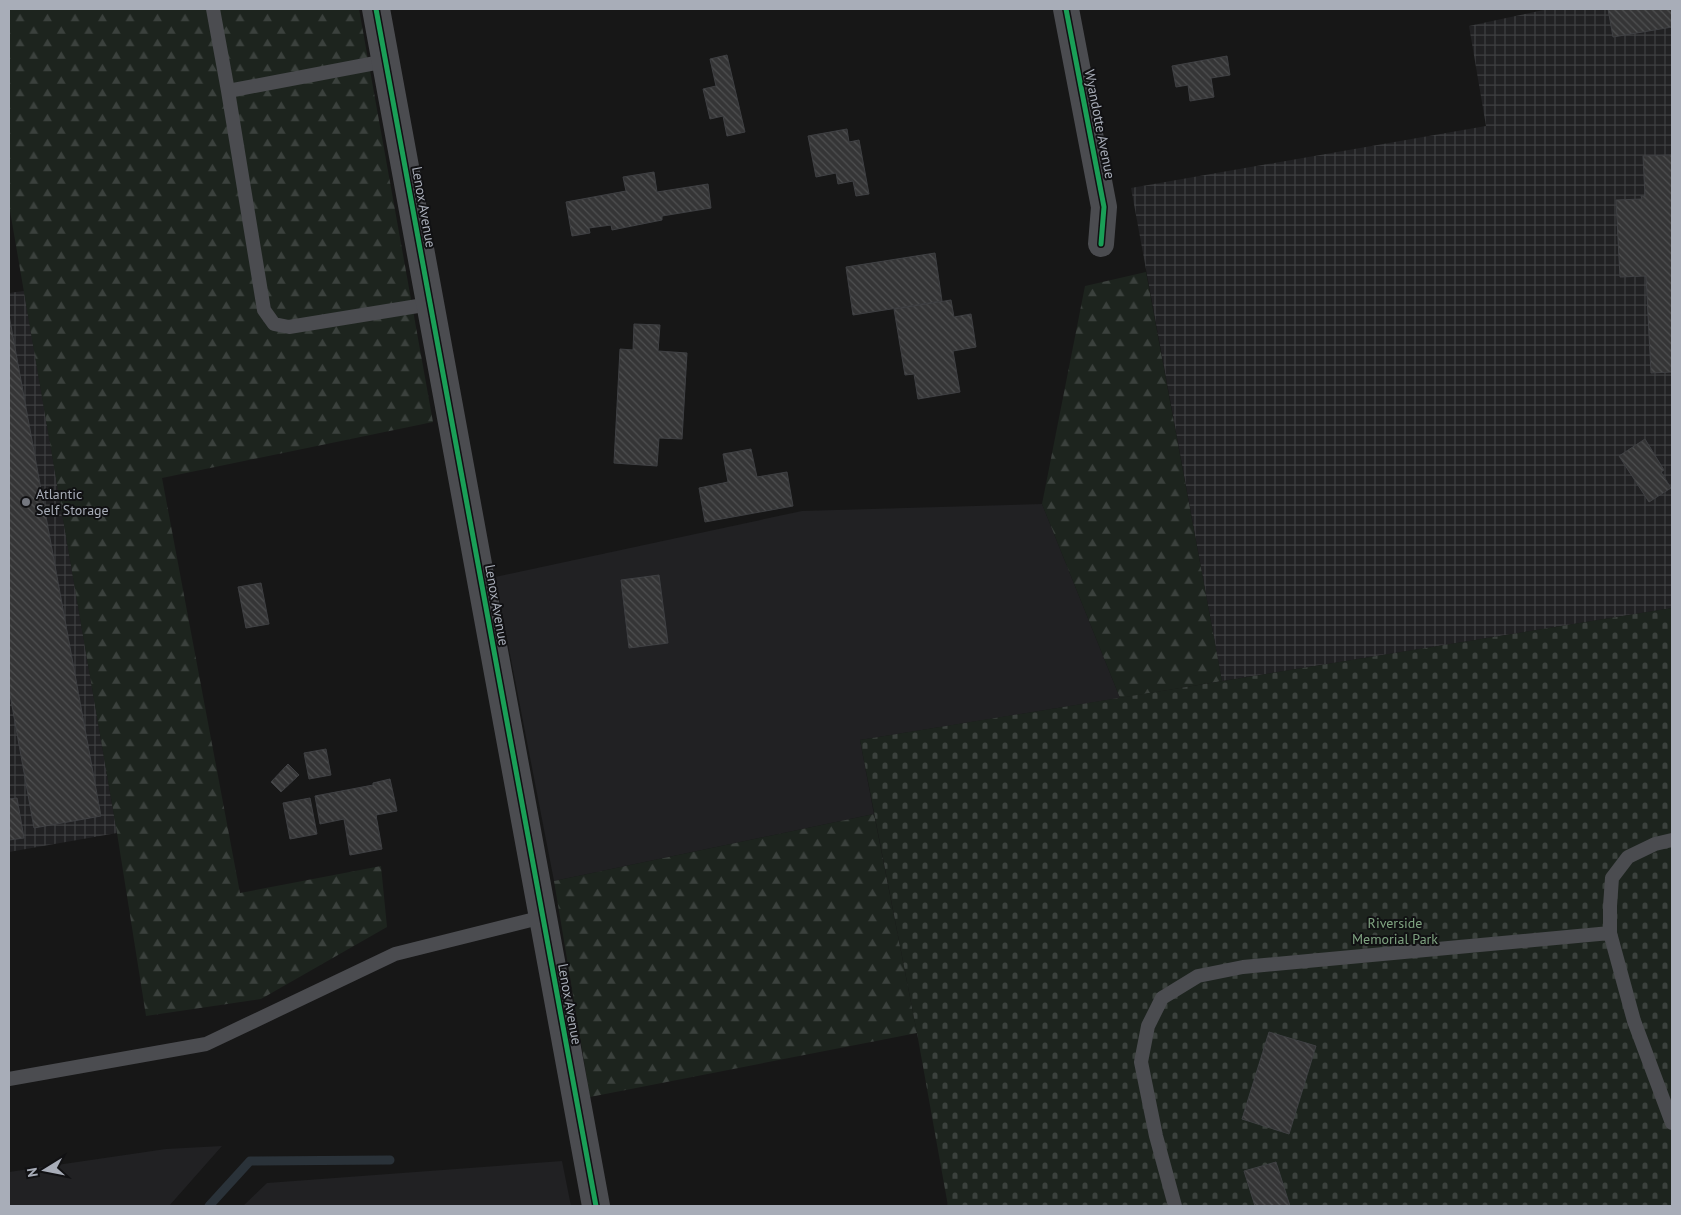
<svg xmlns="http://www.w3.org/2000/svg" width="1681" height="1215" font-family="'PT Sans',sans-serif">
  <defs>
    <pattern id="industrial-grid" width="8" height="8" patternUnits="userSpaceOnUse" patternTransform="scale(1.25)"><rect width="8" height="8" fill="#212123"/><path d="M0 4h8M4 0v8" fill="none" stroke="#3e3f41"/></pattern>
    <pattern id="forest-firs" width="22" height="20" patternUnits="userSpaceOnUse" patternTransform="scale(1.25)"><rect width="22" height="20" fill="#1d241e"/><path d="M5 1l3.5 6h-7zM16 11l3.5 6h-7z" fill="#3b413d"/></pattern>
    <pattern id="cemetery-stones" width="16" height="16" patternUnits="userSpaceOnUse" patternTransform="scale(1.25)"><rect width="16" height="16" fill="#1d241e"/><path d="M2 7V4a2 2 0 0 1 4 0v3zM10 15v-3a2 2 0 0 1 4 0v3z" fill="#3b413d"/></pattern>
    <pattern id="building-back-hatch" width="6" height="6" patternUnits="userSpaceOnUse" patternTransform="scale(1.25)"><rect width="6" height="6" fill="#353536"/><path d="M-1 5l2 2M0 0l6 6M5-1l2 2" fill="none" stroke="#4f5051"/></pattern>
  </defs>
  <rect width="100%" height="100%" fill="#171717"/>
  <path fill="#212123" d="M1042 504 1120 698 860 740 874 814 554 881 495 577 802 511Z
    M222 1146 169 1206H9V1172L166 1149Z
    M562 1161 571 1206H243L267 1183Z"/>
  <path fill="url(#industrial-grid)" d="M1548 9H1672V608L1222 681 1131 188 1486 126 1469 26Z
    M24 291 117 833 9 852V293Z"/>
  <path fill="url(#forest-firs)" d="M9 9H359L433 422 162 478 240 893 381 866 387 927 261 999 146 1016 117 833 9 205Z
    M1146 272 1222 681 1120 698 1042 504 1085 286Z
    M874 814 917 1033 590 1097 554 881Z"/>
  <path fill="url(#cemetery-stones)" d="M1672 608V1206H948L917 1033 860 740Z"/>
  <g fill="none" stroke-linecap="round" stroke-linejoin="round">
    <path stroke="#2a3239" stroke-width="9" d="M209 1206 250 1161 390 1160"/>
  </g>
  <path fill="url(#building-back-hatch)" stroke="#3f4043" d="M1608 9H1672V27L1613 37Z
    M727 55 745 132 727 136 723 116 710 119 703 89 716 86 710 59Z
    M1227 56 1230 75 1211 78 1214 97 1190 101 1188 85 1176 87 1172 66Z
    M847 129 849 142 859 140 869 194 856 196 853 181 838 184 836 173 816 177 808 136Z
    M1672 155V372L1651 373 1646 276 1620 277 1616 200 1642 199 1641 196H1645L1643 156Z
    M654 172 657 192 708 184 711 208 662 216V220L612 230 611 225 589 228 590 233 572 236 566 202 626 191 623 177Z
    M935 253 942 301 853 315 846 267Z
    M951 300 954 317 971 314 976 347 953 351 960 392 918 399 914 374 905 375 894 309Z
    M9 315 101 816 34 828 9 689Z
    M634 324 660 325 658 351 687 353 682 439 659 438 657 466 614 463 620 349 633 350Z
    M1645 439 1664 470 1661 472 1671 488 1649 502 1619 456Z
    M751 449 757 477 787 472 793 506 705 522 699 488 728 482 723 454Z
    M659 575 668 643 629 648 621 580Z
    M261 583 269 624 246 628 238 587Z
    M326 749 331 775 309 779 304 753Z
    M288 764 299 775 281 792 271 782Z
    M390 779 397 811 376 815 382 849 350 855 344 819 320 824 315 796 373 785V783Z
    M17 798 24 838 9 840V799Z
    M310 798 317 834 290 839 283 803Z
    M1269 1032 1316 1046 1289 1134 1242 1119Z
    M1276 1162 1290 1206H1255L1244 1171Z"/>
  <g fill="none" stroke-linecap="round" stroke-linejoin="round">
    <path stroke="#4b4c50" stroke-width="14" d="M213 9 228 91
      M386 61 228 91 264 310 274 324 289 327 430 304
      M1610 933V906L1612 878 1628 857 1655 844 1672 840
      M9 1079 206 1044 395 954 543 917
      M1175 1206 1156 1136 1141 1062 1148 1026 1162 998 1198 976 1243 967 1610 933 1634 1021 1672 1123"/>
    <path stroke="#4b4c50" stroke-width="26" d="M1066 9 1104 207 1101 244"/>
    <path stroke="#4b4c50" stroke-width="28" d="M376 9 596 1206"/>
    <g stroke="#111113" stroke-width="8">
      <path id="cycleway" d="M376 9 596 1206
        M1066 9 1104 207 1101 244"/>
    </g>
    <use href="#cycleway" stroke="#1a9f57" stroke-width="5"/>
  </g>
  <circle fill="#757880" stroke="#111113" stroke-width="2" cx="26" cy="502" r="5"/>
  <g text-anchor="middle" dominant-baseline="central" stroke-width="4" stroke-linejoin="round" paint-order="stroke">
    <g font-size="14" fill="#a8adb8" stroke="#111113">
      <text transform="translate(1100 124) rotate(79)">Wyandotte Avenue</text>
      <text transform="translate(424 207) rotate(80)">Lenox Avenue</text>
      <text transform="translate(497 605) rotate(80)">Lenox Avenue</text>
      <text transform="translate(570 1004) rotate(80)">Lenox Avenue</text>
    </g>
    <g font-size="14" fill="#a8adb8" stroke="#111113" text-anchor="start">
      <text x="36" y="494">Atlantic<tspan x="36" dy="16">Self Storage</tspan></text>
    </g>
    <g font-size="14" fill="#7fa381" stroke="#111113">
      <text x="1395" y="923">Riverside<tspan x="1395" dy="16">Memorial Park</tspan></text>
    </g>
  </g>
  <rect width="1681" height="1215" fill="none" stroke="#a8adb8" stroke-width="20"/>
  <g transform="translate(45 1170) rotate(260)" stroke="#111113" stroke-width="4" paint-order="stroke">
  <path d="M0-4L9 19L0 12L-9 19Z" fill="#a8adb8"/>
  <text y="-8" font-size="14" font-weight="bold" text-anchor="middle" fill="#a8adb8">N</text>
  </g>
</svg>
